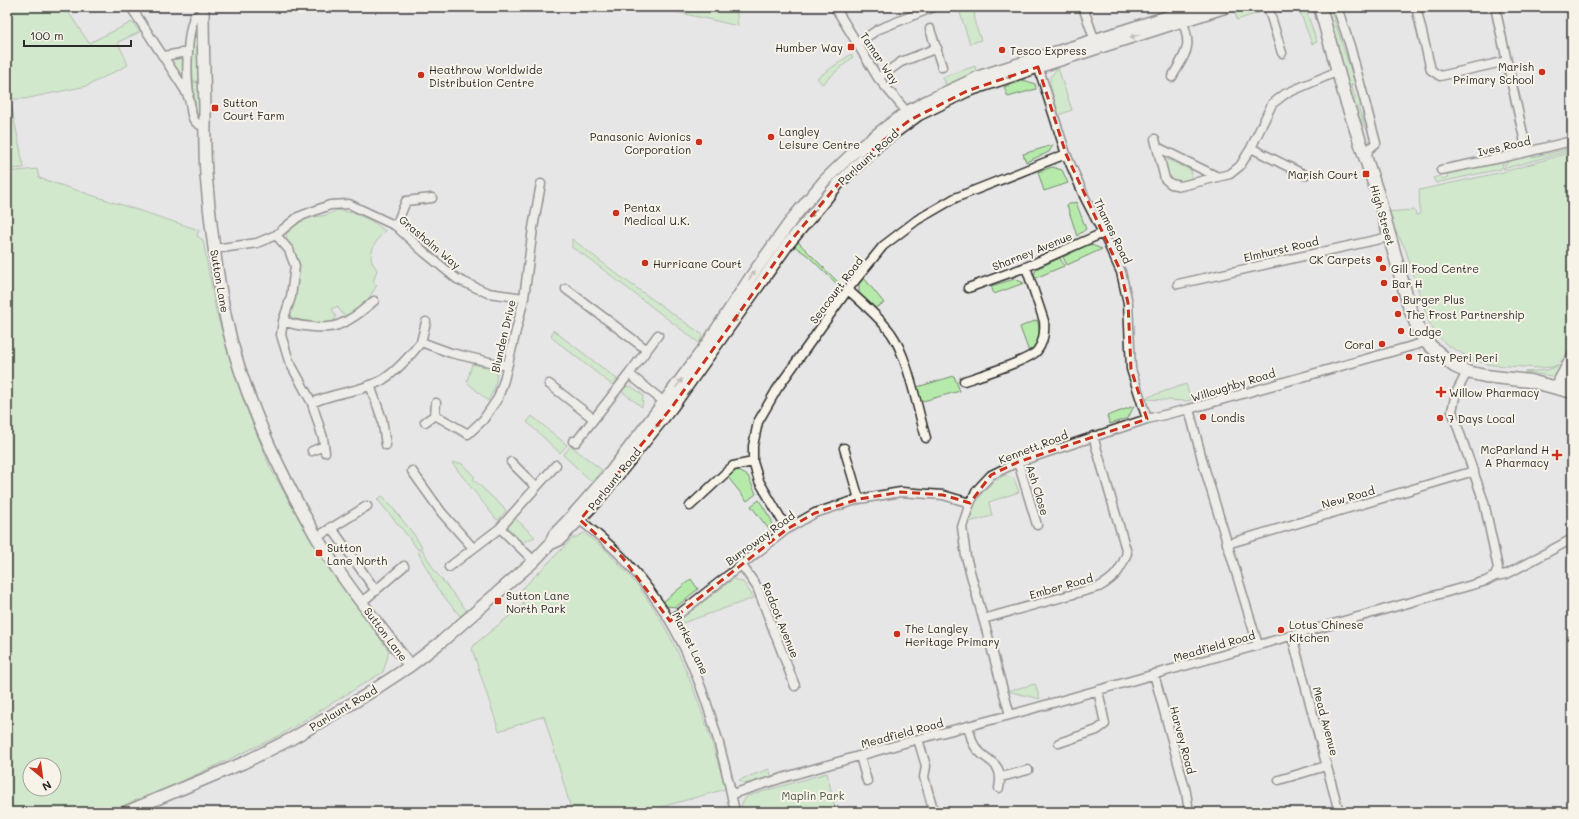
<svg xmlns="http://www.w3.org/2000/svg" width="1579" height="819" font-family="Mali,sans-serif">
  <rect width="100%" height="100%" fill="#e7e6e7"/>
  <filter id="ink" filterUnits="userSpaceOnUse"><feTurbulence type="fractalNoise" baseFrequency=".025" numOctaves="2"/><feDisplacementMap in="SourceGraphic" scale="8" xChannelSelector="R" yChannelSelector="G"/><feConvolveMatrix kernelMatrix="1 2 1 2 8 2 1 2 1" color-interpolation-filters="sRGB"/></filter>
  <g filter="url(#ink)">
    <path fill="#b6eaab" stroke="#708a6b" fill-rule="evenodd" d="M7 7H65L89 43 132 22 140 32 118 42 128 65 87 86 24 99H10L24 168 7 169Z
      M654 7H736L738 26Z
      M958 7H974L975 24 981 40 970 44Z
      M1251 7H1260L1264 11 1237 20 1235 12Z
      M1305 7 1317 42 1312 44 1299 9Z
      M1327 7H1330L1355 83 1351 85 1356 99 1361 98 1363 104 1358 107 1364 122 1369 121 1371 136 1353 107 1349 97Z
      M196 20 199 21V81H193L192 52Z
      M851 54 853 57 822 84 817 78Z
      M183 57 184 58V84L170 60 172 58Z
      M975 66 976 72 946 85 943 77Z
      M1058 68 1072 110 1059 115 1050 85V77Z
      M1024 80 1035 84 1036 89 1008 97 1004 87Z
      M193 82 199 83 200 118 196 116Z
      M1053 145 1049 152 1026 162 1023 154Z
      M1572 148V150L1503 169 1509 159 1531 154 1533 157Z
      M1572 152V349L1557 365 1552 367 1540 368 1492 365 1475 361 1447 345 1437 335 1429 323 1405 248 1385 212 1414 210 1416 215H1420L1419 190 1503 172Z
      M1166 159 1191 170 1192 176 1190 179 1173 184 1169 180 1162 162Z
      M1505 160 1501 169 1436 183 1433 178 1440 176 1443 179 1447 177 1448 174 1450 172Z
      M1052 167 1062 170 1068 183 1044 191 1038 172Z
      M37 169 39 178 199 230 197 236 203 240 216 311 243 399 270 467 309 537 389 651 387 654 388 656 383 672 277 737 172 786 108 812H7V172ZM30 765H54V789H30Z
      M1076 202 1086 229 1077 236 1067 205Z
      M336 210C354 212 372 219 385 231 377 238 367 254 373 264 375 266 376 268 377 270L373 282 377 285C371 295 358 318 343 315L337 306 332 309 336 317 332 323 319 324C312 319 306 322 299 323V320L292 318 289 314 295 291 286 235 289 230 309 216C317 218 330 215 336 210Z
      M572 239 621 277 703 335 699 343 584 255 572 248Z
      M798 242 841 285 840 287 807 255 794 246Z
      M1089 244 1102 249 1067 265 1063 257Z
      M1060 258 1064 266 1033 279 1036 269Z
      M864 278 884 303 873 309 859 296V284Z
      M1015 279 1024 283 994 294 991 286Z
      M1037 320C1041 333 1041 343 1029 352L1020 327Z
      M553 330 617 379 612 385 551 337Z
      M472 364 494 369 497 372 495 387 488 401 467 382Z
      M1561 365 1563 366 1555 375 1551 376 1524 372 1547 370Z
      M954 376 960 391 919 402 914 388Z
      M1186 384 1191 400 1186 401 1145 399V398Z
      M631 386 643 395 642 407 620 390 622 388Z
      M1134 406 1128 418 1110 424 1107 416Z
      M532 416 567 445 560 453 527 422Z
      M571 446 602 470 592 482 563 455Z
      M452 463H461L475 477 473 479 505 509 506 511 498 520 496 519Z
      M737 470 748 476 756 494 747 501 727 476Z
      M1005 475 1014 479 1019 492 989 502 992 516 969 522C973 501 985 485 1005 475Z
      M383 496 413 533 422 547 418 550 407 535 377 499Z
      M759 500 772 521 771 532 751 506Z
      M514 517 535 537 521 543 508 531V526Z
      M584 533C589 537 595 541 601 546 611 554 619 565 628 574 681 635 703 713 726 789L643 812H572L544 716 499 731 472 649 475 644 524 604 516 595 572 539Z
      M422 549 435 571 467 611 460 616 437 588 418 552Z
      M691 579 698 589 676 607 666 606 663 602Z
      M733 579 743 582 754 598 680 624 682 618Z
      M1035 684 1040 699 1007 691Z
      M769 769 772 776 744 784 739 780Z
      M827 773 836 812H742L741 805 747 796Z"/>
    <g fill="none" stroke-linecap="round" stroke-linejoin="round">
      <g stroke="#2b2b2b" stroke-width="11">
        <path id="minor" d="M131 7 185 90C186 93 188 96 189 99 193 112 188 122 205 127
          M835 7 878 78 907 112 909 117
          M1083 7 1096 44
          M1268 7 1282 53
          M1337 7 1350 46 1376 143 1369 149 1366 157
          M1416 7 1431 70 1440 76 1507 61
          M1495 7 1527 152
          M930 29 942 67
          M856 44 879 29 934 7
          M164 56 182 53 188 54
          M1037 63 1066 154 1085 198 1103 233 1121 272 1128 303 1131 369 1147 419
          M1172 77C1187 51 1193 47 1181 17
          M878 78 901 62 937 48
          M189 93C186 74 187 35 194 17L203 13
          M1155 139 1165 179 1171 184 1181 186 1230 174 1240 166 1251 148 1272 104 1285 94 1338 71
          M1157 147 1218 177
          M1251 148 1305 175
          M1441 170 1510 156 1572 141
          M396 226 406 201 432 198
          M276 235 289 250 295 266 291 297 283 321 281 335 289 361 312 403 323 438 325 452
          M214 249 257 243 276 235 298 217 330 205 349 204 396 226 424 252 457 279 488 293 524 298
          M1178 284 1389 237
          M968 288 1026 267 1103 233
          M566 289 647 350
          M848 290C863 303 879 317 891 333 908 357 917 408 926 438
          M283 321C297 326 324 330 338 325 352 320 363 310 374 301
          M658 335 629 374 668 405
          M421 342 426 322
          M1467 372 1456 393 1452 411 1484 502 1498 568 1495 576
          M964 381C979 376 1028 361 1037 351 1044 342 1045 332 1044 321L1026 267
          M549 384 594 419
          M370 385 382 419 386 445
          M312 403C334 392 363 392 384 379 399 369 410 356 421 342L451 353 507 366
          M435 415 436 403
          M425 422 435 415 468 434 483 420 498 398 504 380 524 298 533 228 541 184
          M573 441 576 442 629 374
          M844 448 859 499
          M312 451 324 446
          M511 462 536 487
          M1018 462 1037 525
          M412 471 442 513 473 548
          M690 506 733 466 753 462
          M575 516C591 529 609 543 623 558 640 577 657 599 670 621 702 675 723 750 735 812
          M331 527 376 591
          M787 529 759 481 753 462V446L758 422 777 389 849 288 883 246 917 220 955 198 1066 154
          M317 537 367 506
          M1227 544 1474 471
          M534 561 500 528 556 465
          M741 564 757 587 795 686
          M449 567 500 528
          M362 602 404 566
          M983 619 1099 587C1116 577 1120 571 1127 553L1093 436
          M670 621 787 529 815 513 859 499 901 492 943 495 970 503
          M1292 636 1339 812
          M1258 645 1203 463 1189 409 1426 342
          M1154 674 1186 792 1189 812
          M1010 715 966 557 962 527 970 503 977 490 991 475 1018 462 1147 419 1189 409
          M968 726C970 732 971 739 974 745 984 763 1005 759 999 788
          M918 739 926 766 924 777 933 809
          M1059 743 1097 730 1105 724 1098 690
          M860 756 867 781
          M1001 777 1028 770
          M1279 780 1326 766
          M732 794 789 776 918 739 1010 715 1486 581 1495 576 1507 574 1572 539"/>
      </g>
      <g stroke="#2b2b2b" stroke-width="14">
        <path id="tertiary" d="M203 7C203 40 204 74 205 107 205 133 204 159 207 185 211 230 217 275 226 319 243 396 277 468 316 536 343 582 378 623 410 666
          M1565 390 1560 380 1572 358
          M1565 390 1569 383 1572 372
          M550 544 559 540 597 501 672 407 788 244 838 184 880 143 918 115 967 91 1038 67 1226 7
          M126 812 243 763 291 739 363 697 410 666 441 642 534 561 550 544 554 535 573 515 610 473 664 402 707 344 752 275 793 218 825 180 852 154 885 128 907 112 927 101 981 76 1198 7"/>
      </g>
      <g stroke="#2b2b2b" stroke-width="15">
        <path id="secondary" d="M1320 7 1346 100 1377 192 1410 309 1420 333 1426 342 1454 366 1467 372 1485 376 1530 381 1572 392"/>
      </g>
      <use href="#minor" stroke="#f7f3e8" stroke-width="8"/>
      <use href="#tertiary" stroke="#f7f3e8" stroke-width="11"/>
      <use href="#secondary" stroke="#f7f3e8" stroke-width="12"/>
    </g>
    <defs><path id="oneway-solid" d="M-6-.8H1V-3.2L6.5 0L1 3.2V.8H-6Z"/></defs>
    <g fill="#918f8a">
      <use href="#oneway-solid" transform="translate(1135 36) rotate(162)"/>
      <use href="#oneway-solid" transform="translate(1011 76) rotate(161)"/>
      <use href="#oneway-solid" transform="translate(813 213) rotate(130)"/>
      <use href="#oneway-solid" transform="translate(752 275) rotate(-56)"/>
      <use href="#oneway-solid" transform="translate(736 318) rotate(125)"/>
      <use href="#oneway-solid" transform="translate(679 383) rotate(-54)"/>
      <use href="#oneway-solid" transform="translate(659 423) rotate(129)"/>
    </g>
  </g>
  <path d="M0 0H1579V819H0ZM1038 67 1066 154 1121 272 1128 303 1131 369 1147 419 1018 462 991 475 970 503 943 495 901 492 859 499 815 513 787 529 670 621 622 557 580 520 672 407 788 244 838 184 880 143 910 120 967 91Z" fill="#e7e6e7" fill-opacity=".55" fill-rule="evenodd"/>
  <path fill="none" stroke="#c8321e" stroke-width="3" stroke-dasharray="8 5" stroke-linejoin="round" d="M1038 67 1066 154 1121 272 1128 303 1131 369 1147 419 1018 462 991 475 970 503 943 495 901 492 859 499 815 513 787 529 670 621 622 557 580 520 672 407 788 244 838 184 880 143 910 120 967 91Z"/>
  <g fill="#c8321e" stroke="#f7f3e8" stroke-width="1.5">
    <rect x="847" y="43" width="8" height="8" rx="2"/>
    <circle cx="1002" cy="50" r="4"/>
    <circle cx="1542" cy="72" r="4"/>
    <circle cx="421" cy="75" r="4"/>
    <rect x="211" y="104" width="8" height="8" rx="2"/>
    <circle cx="771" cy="137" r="4"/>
    <circle cx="699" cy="142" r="4"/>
    <rect x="1362" y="170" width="8" height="8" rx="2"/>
    <circle cx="616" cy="213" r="4"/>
    <circle cx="1379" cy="259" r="4"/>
    <circle cx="645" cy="263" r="4"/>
    <circle cx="1383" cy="268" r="4"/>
    <circle cx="1384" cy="283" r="4"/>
    <circle cx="1395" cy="299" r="4"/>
    <circle cx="1398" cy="314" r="4"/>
    <circle cx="1401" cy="331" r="4"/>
    <circle cx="1382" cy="344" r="4"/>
    <circle cx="1409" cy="357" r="4"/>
    <path d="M1439 386h4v4h4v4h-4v4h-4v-4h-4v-4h4z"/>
    <circle cx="1203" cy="417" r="4"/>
    <circle cx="1440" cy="418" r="4"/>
    <path d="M1555 449h4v4h4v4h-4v4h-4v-4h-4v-4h4z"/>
    <rect x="315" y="549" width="8" height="8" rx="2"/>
    <rect x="494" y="597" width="8" height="8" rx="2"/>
    <circle cx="1281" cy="630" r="4"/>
    <circle cx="897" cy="634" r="4"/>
  </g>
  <g text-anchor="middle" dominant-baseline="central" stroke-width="4" stroke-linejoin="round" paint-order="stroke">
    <g font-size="11" fill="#2b2b2b" stroke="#f7f3e8" text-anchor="start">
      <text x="843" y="47" text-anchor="end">Humber Way</text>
      <text x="1010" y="50">Tesco Express</text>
      <text x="1534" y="66" text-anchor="end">Marish<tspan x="1534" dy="13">Primary School</tspan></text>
      <text x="429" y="69">Heathrow Worldwide<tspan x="429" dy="13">Distribution Centre</tspan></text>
      <text x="223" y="102">Sutton<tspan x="223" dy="13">Court Farm</tspan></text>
      <text x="779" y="131">Langley<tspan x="779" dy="13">Leisure Centre</tspan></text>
      <text x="691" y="136" text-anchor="end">Panasonic Avionics<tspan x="691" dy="13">Corporation</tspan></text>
      <text x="1358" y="174" text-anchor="end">Marish Court</text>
      <text x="624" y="207">Pentax<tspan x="624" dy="13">Medical U.K.</tspan></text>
      <text x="1371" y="259" text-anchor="end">CK Carpets</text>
      <text x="653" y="263">Hurricane Court</text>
      <text x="1391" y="268">Gill Food Centre</text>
      <text x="1392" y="283">Bar H</text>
      <text x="1403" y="299">Burger Plus</text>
      <text x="1406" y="314">The Frost Partnership</text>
      <text x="1409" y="331">Lodge</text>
      <text x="1374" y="344" text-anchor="end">Coral</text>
      <text x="1417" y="357">Tasty Peri Peri</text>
      <text x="1449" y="392">Willow Pharmacy</text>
      <text x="1211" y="417">Londis</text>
      <text x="1448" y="418">7 Days Local</text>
      <text x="1549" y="449" text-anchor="end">McParland H<tspan x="1549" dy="13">A Pharmacy</tspan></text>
      <text x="327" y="547">Sutton<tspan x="327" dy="13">Lane North</tspan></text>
      <text x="506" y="595">Sutton Lane<tspan x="506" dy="13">North Park</tspan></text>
      <text x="1289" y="624">Lotus Chinese<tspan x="1289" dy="13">Kitchen</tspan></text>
      <text x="905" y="628">The Langley<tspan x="905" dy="13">Heritage Primary</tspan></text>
    </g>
    <g font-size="11" fill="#2b2b2b" stroke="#f7f3e8">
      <text transform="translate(880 58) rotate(56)">Tamar Way</text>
      <text transform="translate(1504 146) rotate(-13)">Ives Road</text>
      <text transform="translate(868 157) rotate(-42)">Parlaunt Road</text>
      <text transform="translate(1383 215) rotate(74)">High Street</text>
      <text transform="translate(1113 231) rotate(64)">Thames Road</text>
      <text transform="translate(430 242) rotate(40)">Grasholm Way</text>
      <text transform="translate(1281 249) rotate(-13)">Elmhurst Road</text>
      <text transform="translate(1032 251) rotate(-22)">Sharney Avenue</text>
      <text transform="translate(220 281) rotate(80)">Sutton Lane</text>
      <text transform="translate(836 290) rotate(-53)">Seacourt Road</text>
      <text transform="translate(503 336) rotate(-77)">Blunden Drive</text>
      <text transform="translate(1233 385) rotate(-17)">Willoughby Road</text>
      <text transform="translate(1033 447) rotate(-21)">Kennett Road</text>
      <text transform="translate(614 479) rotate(-51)">Parlaunt Road</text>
      <text transform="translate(1038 490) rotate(73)">Ash Close</text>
      <text transform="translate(1348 497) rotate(-16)">New Road</text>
      <text transform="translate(760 538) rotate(-36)">Burroway Road</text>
      <text transform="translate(1061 586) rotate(-16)">Ember Road</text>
      <text transform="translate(781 620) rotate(68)">Radcot Avenue</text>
      <text transform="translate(386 634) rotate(53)">Sutton Lane</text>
      <text transform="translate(691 643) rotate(64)">Market Lane</text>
      <text transform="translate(1214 646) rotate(-16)">Meadfield Road</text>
      <text transform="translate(343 708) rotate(-31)">Parlaunt Road</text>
      <text transform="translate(1326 721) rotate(75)">Mead Avenue</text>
      <text transform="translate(902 733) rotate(-15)">Meadfield Road</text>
      <text transform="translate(1183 740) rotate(75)">Harvey Road</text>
    </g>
    <g font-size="11" fill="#475145" stroke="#f7f3e8">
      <text x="813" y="795">Maplin Park</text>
    </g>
  </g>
  <rect width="1579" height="819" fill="none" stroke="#f7f3e8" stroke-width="24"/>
  <rect x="12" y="12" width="1555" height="795" fill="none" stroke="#2b2b2b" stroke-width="1.5" filter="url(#ink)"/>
  <g transform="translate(42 777) rotate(151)"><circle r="19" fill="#f7f3e8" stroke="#a5a39c"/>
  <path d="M0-3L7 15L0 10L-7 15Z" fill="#c8321e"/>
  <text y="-6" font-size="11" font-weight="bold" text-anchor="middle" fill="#2b2b2b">N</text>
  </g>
  <path d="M24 40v6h107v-6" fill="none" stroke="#2b2b2b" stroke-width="2"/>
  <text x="30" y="40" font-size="12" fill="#2b2b2b" stroke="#f7f3e8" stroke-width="3" paint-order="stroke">100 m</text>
</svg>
